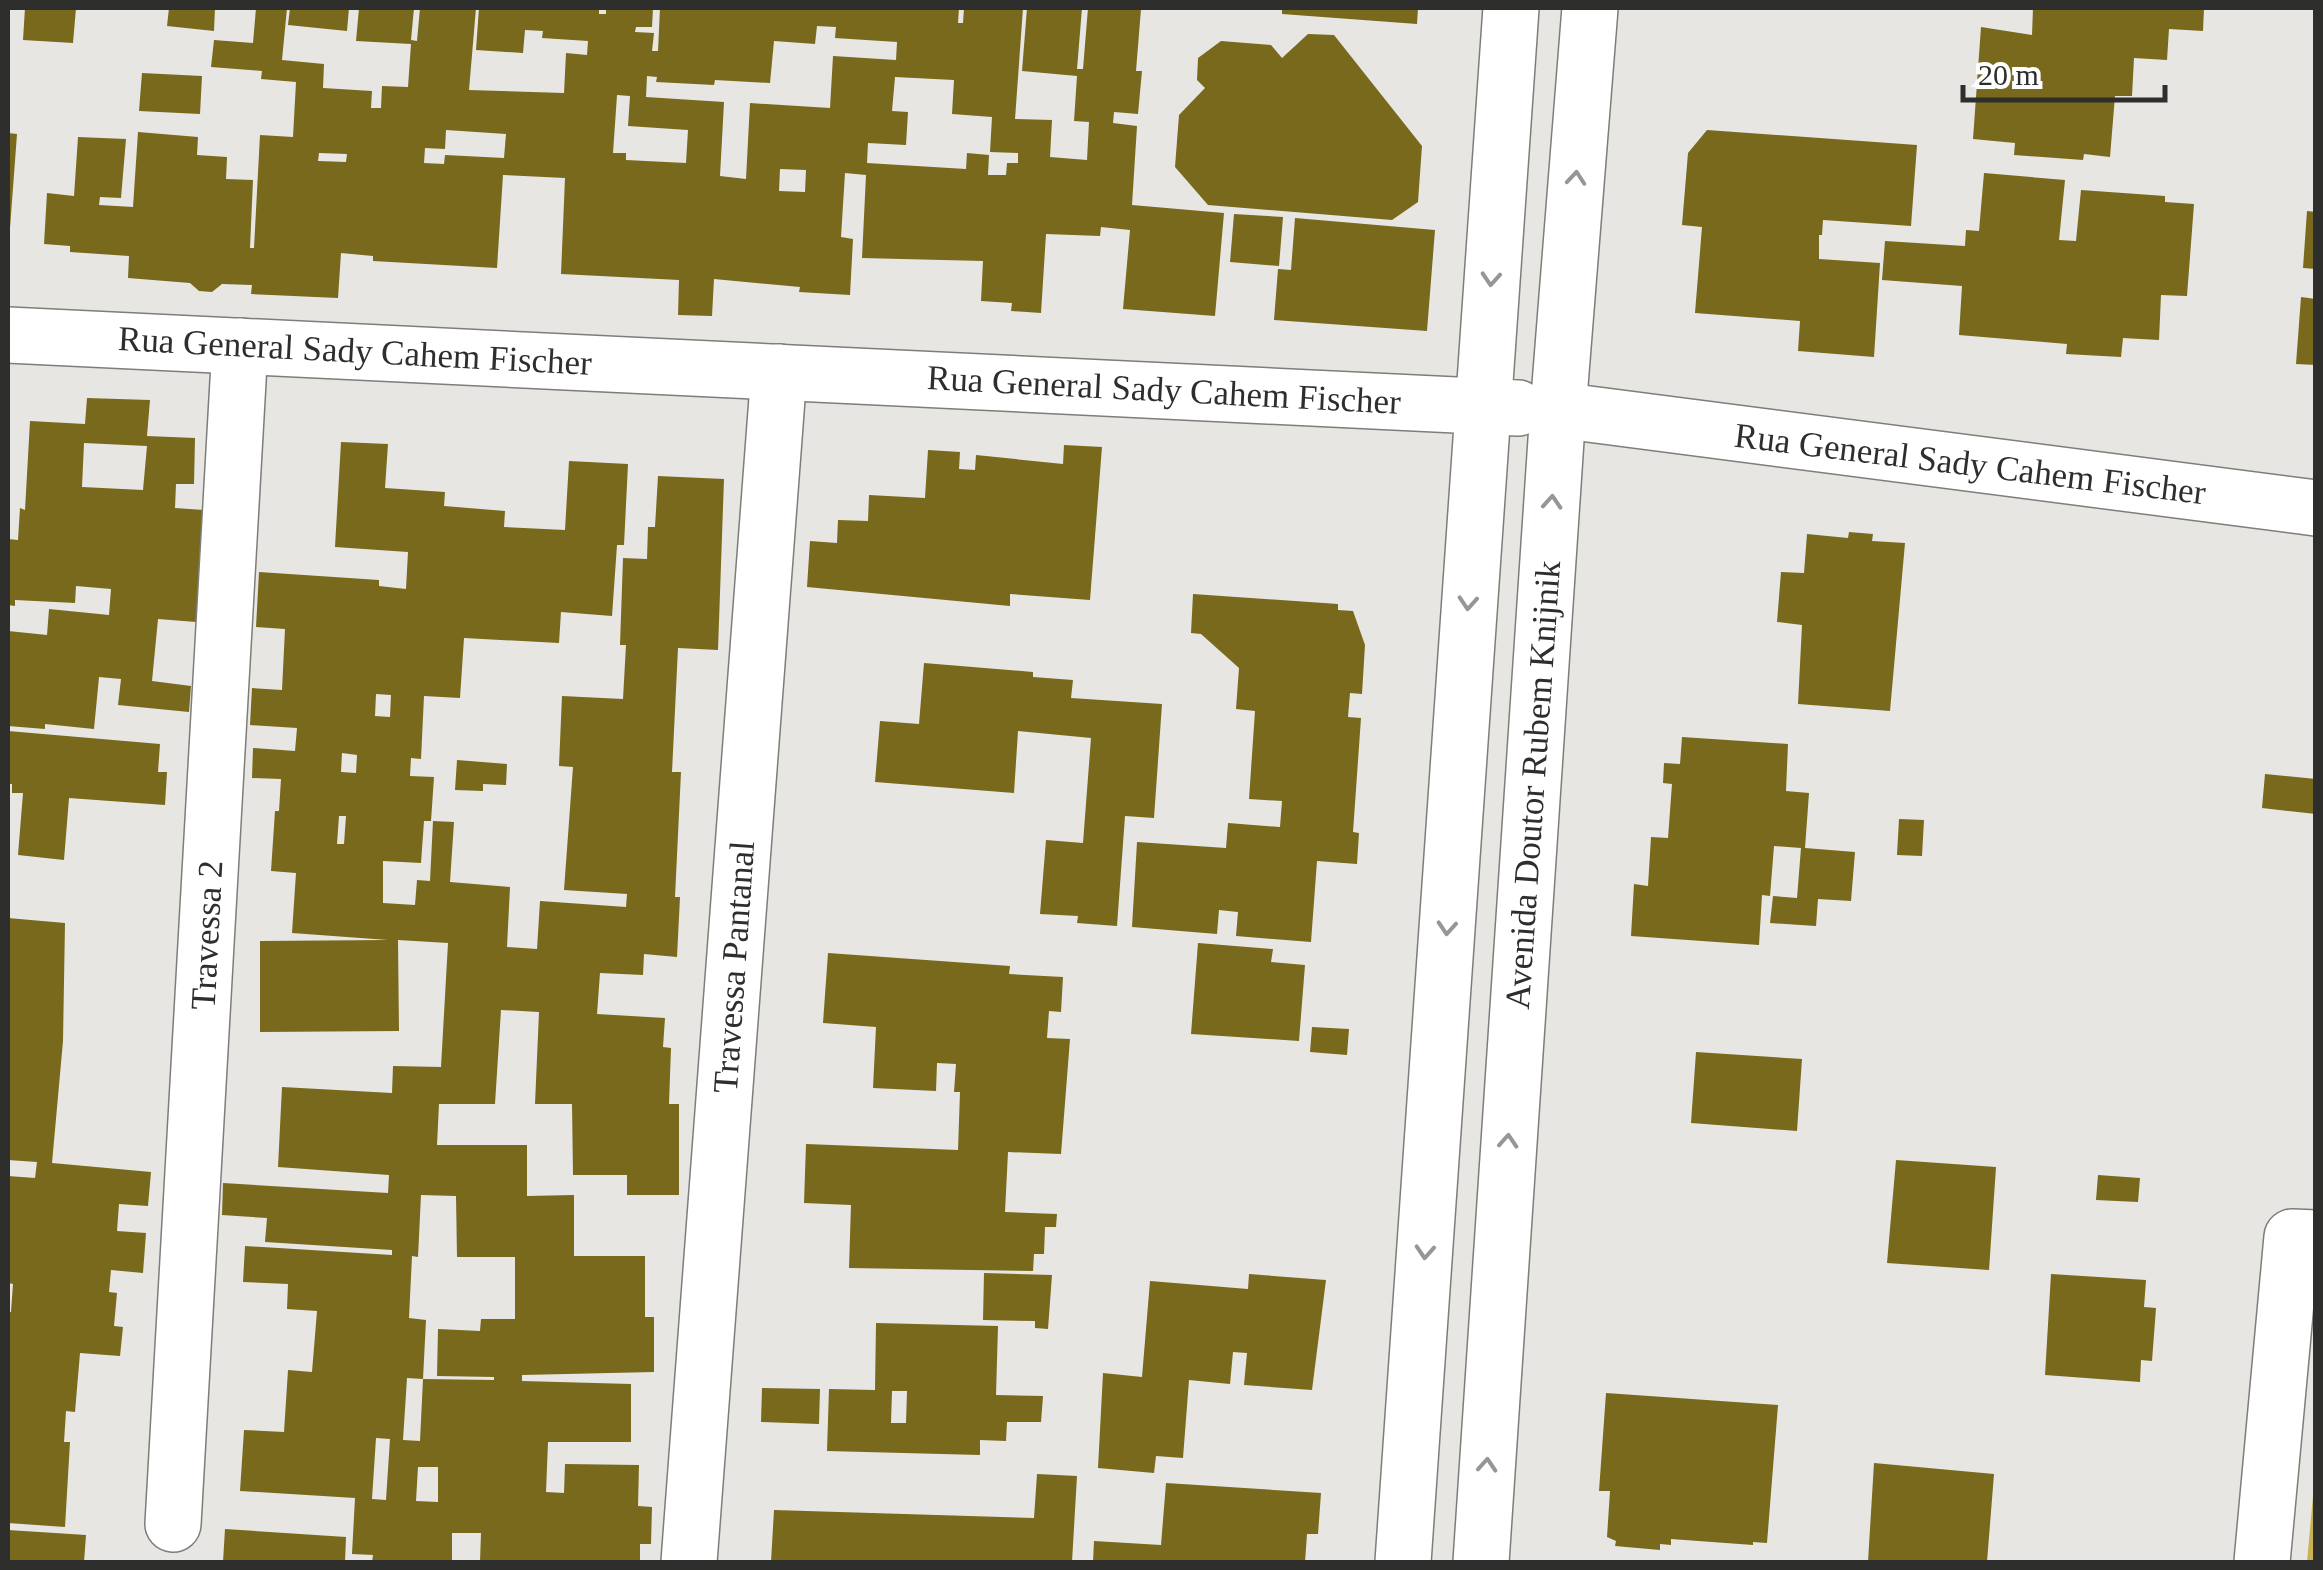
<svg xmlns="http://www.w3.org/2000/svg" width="2323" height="1570" font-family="Georgia,serif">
  <rect width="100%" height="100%" fill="#e7e6e2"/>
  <path fill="#c8b354" d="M2315 1474V1562H2307Z"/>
  <path fill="#78691d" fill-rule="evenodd" d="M25 8H76L73 43 23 40Z
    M169 8H215L214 31 167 26Z
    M256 8H287L282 60 324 64 323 88 372 91 371 108H381L382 86 408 87 411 44 356 41 359 8H414L411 40 417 41 420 8H476L469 90 564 93 566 53 587 55 588 41 542 38 543 31 525 30 523 53 476 50 479 8H599V14H606V8H653L652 27H636L635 32 654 33 652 51H658L660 8H959L958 23H963L964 8H1023L1015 119 1052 120 1050 157 1087 160 1089 122 1074 121 1077 76 1022 71 1027 8H1082L1077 69H1083L1088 8 1141 9 1136 71H1142L1138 114 1114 112 1113 123 1137 126 1132 205 1224 213 1215 316 1123 309 1130 230 1101 227 1100 236 1046 234 1041 313 1011 311 1012 303 981 301 983 261 862 258 866 175 845 173 841 237 853 239 850 295 799 292 800 287 714 279 712 316 678 315 679 280 561 274 565 178 503 175 497 268 373 261V256L341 253 338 298 251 294 252 285 222 284 212 292 199 291 190 283 128 278 129 256 70 252V246L44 244 47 193 74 196 78 137 126 139 121 198 100 197 99 205 133 207 138 132 198 137 197 155 227 157 226 179 253 180 250 248H254L260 135 293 137 296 82 261 79 262 71 211 67 214 40 253 43ZM817 26 836 27 835 38 897 42 896 60 833 56 830 108 750 103 746 179 720 176 724 102 646 97 647 76 657 77 656 82 714 85 715 80 770 83 774 41 815 44ZM895 77 954 80 952 114 992 117 990 152 1018 153V163H1007L1006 175H988L989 155 967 153 966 169 867 163 868 143 906 145 908 112 892 111ZM617 95 630 96 628 126 688 130 686 163 626 160V153H613ZM446 130 506 134 504 158 445 155 444 164 424 163 425 148 445 149ZM319 153 347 154 346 162 318 161ZM780 169 806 170 805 192 779 191Z
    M290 8H349L347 31 288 25Z
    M1282 8H1418L1417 24 1282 14Z
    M2033 8H2204L2203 31 2169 29 2167 60 2134 58 2132 96H2115L2110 157 2084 154 2083 160 2014 155 2015 143 1973 139 1981 27 2032 35Z
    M1308 34 1334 35 1422 146 1418 202 1392 220 1208 205 1175 167 1179 115 1205 88 1197 80 1198 58 1221 41 1271 45 1282 58Z
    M142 73 202 76 200 114 139 111Z
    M1707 130 1917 145 1911 226 1823 220 1822 235H1819V259L1880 263 1874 357 1798 351 1800 321 1695 313 1702 227 1682 225 1688 153Z
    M8 133 17 134 10 228H8Z
    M1984 173 2065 180 2059 240 2076 241 2081 190 2165 196V202L2194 204 2187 296 2161 295 2159 340 2123 338 2121 357 2066 354 2067 344 1959 335 1962 286 1882 280 1885 241 1965 246 1966 230 1979 231Z
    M2307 211 2316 212V269L2303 268Z
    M1234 214 1283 217 1279 266 1230 262Z
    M1295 218 1435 230 1427 331 1274 320 1278 269 1291 270Z
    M2301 297 2316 299V365L2296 364Z
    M87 398 150 400 147 436 195 438 194 484H176L175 508 204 510 196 622 158 619 152 681 191 686 189 712 118 705 121 679 99 677 94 729 45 724V729L8 726V631L47 635 49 609 109 615 111 589 76 586 75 603 15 600V606L8 605V539L18 540 20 508 25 510 30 421 85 424ZM84 443 147 446 143 490 82 487Z
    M341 442 388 444 385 488 445 492 444 506 505 511 504 527 565 530 569 461 628 464 624 545H617L612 616 561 612 559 643 464 638 460 698 424 696 421 759 411 758 410 776 434 777 431 821H424L421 863 383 861V903L415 905 417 880 430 881 433 821 454 822 450 882 510 887 507 947 537 949 540 901 626 907 627 894 564 890 573 767 559 766 562 696 623 699 626 645H620L623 558 647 559 648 527H655L658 476 724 479 718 650 678 648 672 772H681L675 897H680L677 957 644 954 643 975 600 973 597 1014 665 1018 663 1047 671 1048 669 1104H679V1195H627V1175H573L572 1104H535L539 1012 501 1010 495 1104H439L437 1145H527V1196L574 1195V1256H645V1317H654V1372L522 1375V1381L631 1384V1442H548L546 1492 564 1493 565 1464 639 1465 638 1506 652 1507 651 1544H640V1562H480L481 1533H452V1562H372L373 1555 352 1554 355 1498 240 1491 244 1430 284 1432 288 1370 312 1372 317 1311 287 1309 288 1284 243 1282 245 1246 392 1255V1250L265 1242 267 1218 222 1215 223 1183 388 1193 389 1175 278 1167 282 1087 392 1093 393 1066 441 1067 448 943 398 940 399 1031 260 1032V941L388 940 292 933 296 873 271 871 275 811H279L281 779 252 778 253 748 295 751 297 728 250 725 252 688 282 690 285 629 256 627 259 572 379 580V586L406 589 408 552 335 547ZM376 694 391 695 390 717 375 716ZM342 753 357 755 356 773 341 772ZM339 816H346L344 844H337ZM421 1195 456 1196 457 1257H515V1319H481L480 1331 438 1329 437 1376 494 1377V1380L423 1379 426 1320 409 1318 412 1256 418 1257ZM407 1378 423 1379 420 1441 403 1440ZM376 1438 390 1439 386 1500 372 1499ZM418 1467H438V1502L416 1501Z
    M1064 445 1102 447 1090 600 1010 594V606L807 587 810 541 837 543 838 520 868 521 869 495 925 498 928 450 960 452 959 469 975 470 976 455 1063 464Z
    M1849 532 1873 534 1872 541 1905 543 1890 711 1798 704 1802 625 1777 622 1781 572 1804 573 1807 534 1848 538Z
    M1193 594 1338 604V610L1353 611 1365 645 1362 694 1350 693 1348 717 1361 718 1353 832 1359 833 1357 864 1317 861 1311 942 1236 936 1238 912 1219 910 1217 934 1132 927 1137 842 1226 848 1228 823 1280 827 1282 801 1249 799 1255 711 1236 709 1239 668 1201 634 1191 633Z
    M924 663 1033 672V677L1073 680 1071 698 1162 704 1154 818 1125 816 1117 926 1077 923 1078 916 1040 914 1046 840 1083 843 1091 738 1018 731 1014 793 875 782 880 721 919 724Z
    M8 731 160 744 158 772H167L165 805 69 798 64 860 18 855 23 793H12V784H8Z
    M1682 737 1788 744 1786 791 1809 793 1805 848 1855 852 1851 901 1818 899 1816 926 1770 923 1773 896 1797 898 1801 848 1774 846 1770 896 1762 895 1759 945 1631 936 1634 884 1648 886 1651 837 1668 838 1672 784 1663 783 1664 763 1680 764Z
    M457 760 507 764 506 785 483 784V791L455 790Z
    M2265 774 2316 779V814L2262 808Z
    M1899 819 1924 820 1922 856 1897 855Z
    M8 918 65 923 63 1041 52 1163 151 1172 148 1206 119 1204 117 1231 146 1233 143 1273 111 1270 109 1292 117 1293 114 1326 123 1327 120 1356 80 1353 75 1412 66 1411 64 1442H70L65 1527 8 1523V1312H11L13 1284 8 1283V1176L35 1178 37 1162 8 1160Z
    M1198 943 1273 949 1271 962 1305 965 1299 1041 1191 1034Z
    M828 953 1010 966 1009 974 1063 977 1061 1012 1049 1011 1047 1038 1070 1039 1061 1154 1008 1152 1005 1212 1057 1214 1056 1227H1045L1044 1254H1034L1033 1271 849 1268 851 1205 804 1203 806 1144 958 1150 960 1092H954L956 1064 937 1063 936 1091 873 1088 876 1027 823 1023Z
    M1312 1027 1349 1029 1347 1055 1310 1052Z
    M1696 1052 1802 1059 1797 1131 1691 1123Z
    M1896 1160 1996 1167 1989 1270 1887 1263Z
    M2098 1175 2140 1178 2138 1202 2096 1200Z
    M984 1273 1052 1275 1048 1329 1035 1328V1321L983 1320Z
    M1249 1274 1326 1280 1312 1390 1244 1385 1247 1353 1233 1352 1230 1384 1189 1380 1183 1458 1156 1456 1154 1473 1098 1468 1103 1373 1142 1377 1150 1281 1248 1289Z
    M2051 1274 2146 1280 2144 1307 2156 1308 2152 1361 2141 1360 2140 1382 2045 1375Z
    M876 1323 998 1326 996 1395 1043 1396 1041 1422H1007L1006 1441 980 1440V1455L827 1451 829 1389 875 1390ZM892 1391H907L906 1423H891Z
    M762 1388 820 1389 819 1424 761 1422Z
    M1606 1393 1778 1405 1767 1543 1753 1542V1545L1671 1539V1545L1660 1544V1550L1615 1546 1616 1541 1607 1537 1610 1491H1599Z
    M1874 1463 1994 1474 1987 1562H1868Z
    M1037 1474 1077 1476 1072 1562H771L774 1510 1034 1518Z
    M1166 1483 1321 1493 1318 1534H1307L1305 1562H1093L1094 1541 1161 1545Z
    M225 1529 346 1537 345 1562H223Z
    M8 1530 86 1535 84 1562H8Z"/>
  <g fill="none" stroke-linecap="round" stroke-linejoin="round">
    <g stroke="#7e7d79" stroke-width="58">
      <path id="street" d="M1558 410 2316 508
        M173 1524 240 346
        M689 1562 779 372
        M2262 1562 2292 1237 2316 1238"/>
    </g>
    <g stroke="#7e7d79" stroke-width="58">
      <path id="secondary" d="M8 335 1518 408
        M1403 1562 1511 8
        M1481 1562 1558 410 1590 8"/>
    </g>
    <use href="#street" stroke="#fff" stroke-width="55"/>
    <use href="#secondary" stroke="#fff" stroke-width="55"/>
  </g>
  <defs><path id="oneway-chevron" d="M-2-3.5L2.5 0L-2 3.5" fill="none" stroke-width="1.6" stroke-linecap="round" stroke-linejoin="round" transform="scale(2.5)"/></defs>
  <g stroke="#969696">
    <use href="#oneway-chevron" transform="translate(1576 178) rotate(-85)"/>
    <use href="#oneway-chevron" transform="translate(1491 279) rotate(94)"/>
    <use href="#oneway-chevron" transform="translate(1552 502) rotate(-86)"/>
    <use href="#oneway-chevron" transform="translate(1468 603) rotate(94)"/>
    <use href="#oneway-chevron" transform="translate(1447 928) rotate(94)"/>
    <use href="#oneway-chevron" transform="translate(1508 1141) rotate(-86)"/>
    <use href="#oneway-chevron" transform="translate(1425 1252) rotate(94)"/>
    <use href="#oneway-chevron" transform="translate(1487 1465) rotate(-86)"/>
  </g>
  <g text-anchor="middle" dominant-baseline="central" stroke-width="10" stroke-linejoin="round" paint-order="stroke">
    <g font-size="35" fill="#2e2e2c" stroke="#fff">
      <text transform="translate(355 351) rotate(3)">Rua General Sady Cahem Fischer</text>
      <text transform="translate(1164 390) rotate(3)">Rua General Sady Cahem Fischer</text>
      <text transform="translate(1970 464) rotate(7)">Rua General Sady Cahem Fischer</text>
      <text transform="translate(1533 785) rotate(-86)">Avenida Doutor Rubem Knijnik</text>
      <text transform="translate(207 935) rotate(-87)">Travessa 2</text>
      <text transform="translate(734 967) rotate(-86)">Travessa Pantanal</text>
    </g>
  </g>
  <rect width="2323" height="1570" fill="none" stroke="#2e2e2c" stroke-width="20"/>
  <path d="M1963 85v15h202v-15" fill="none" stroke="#2e2e2c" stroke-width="5"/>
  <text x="1978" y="85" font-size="30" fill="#2e2e2c" stroke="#ffffff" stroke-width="8" paint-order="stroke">20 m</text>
</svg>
